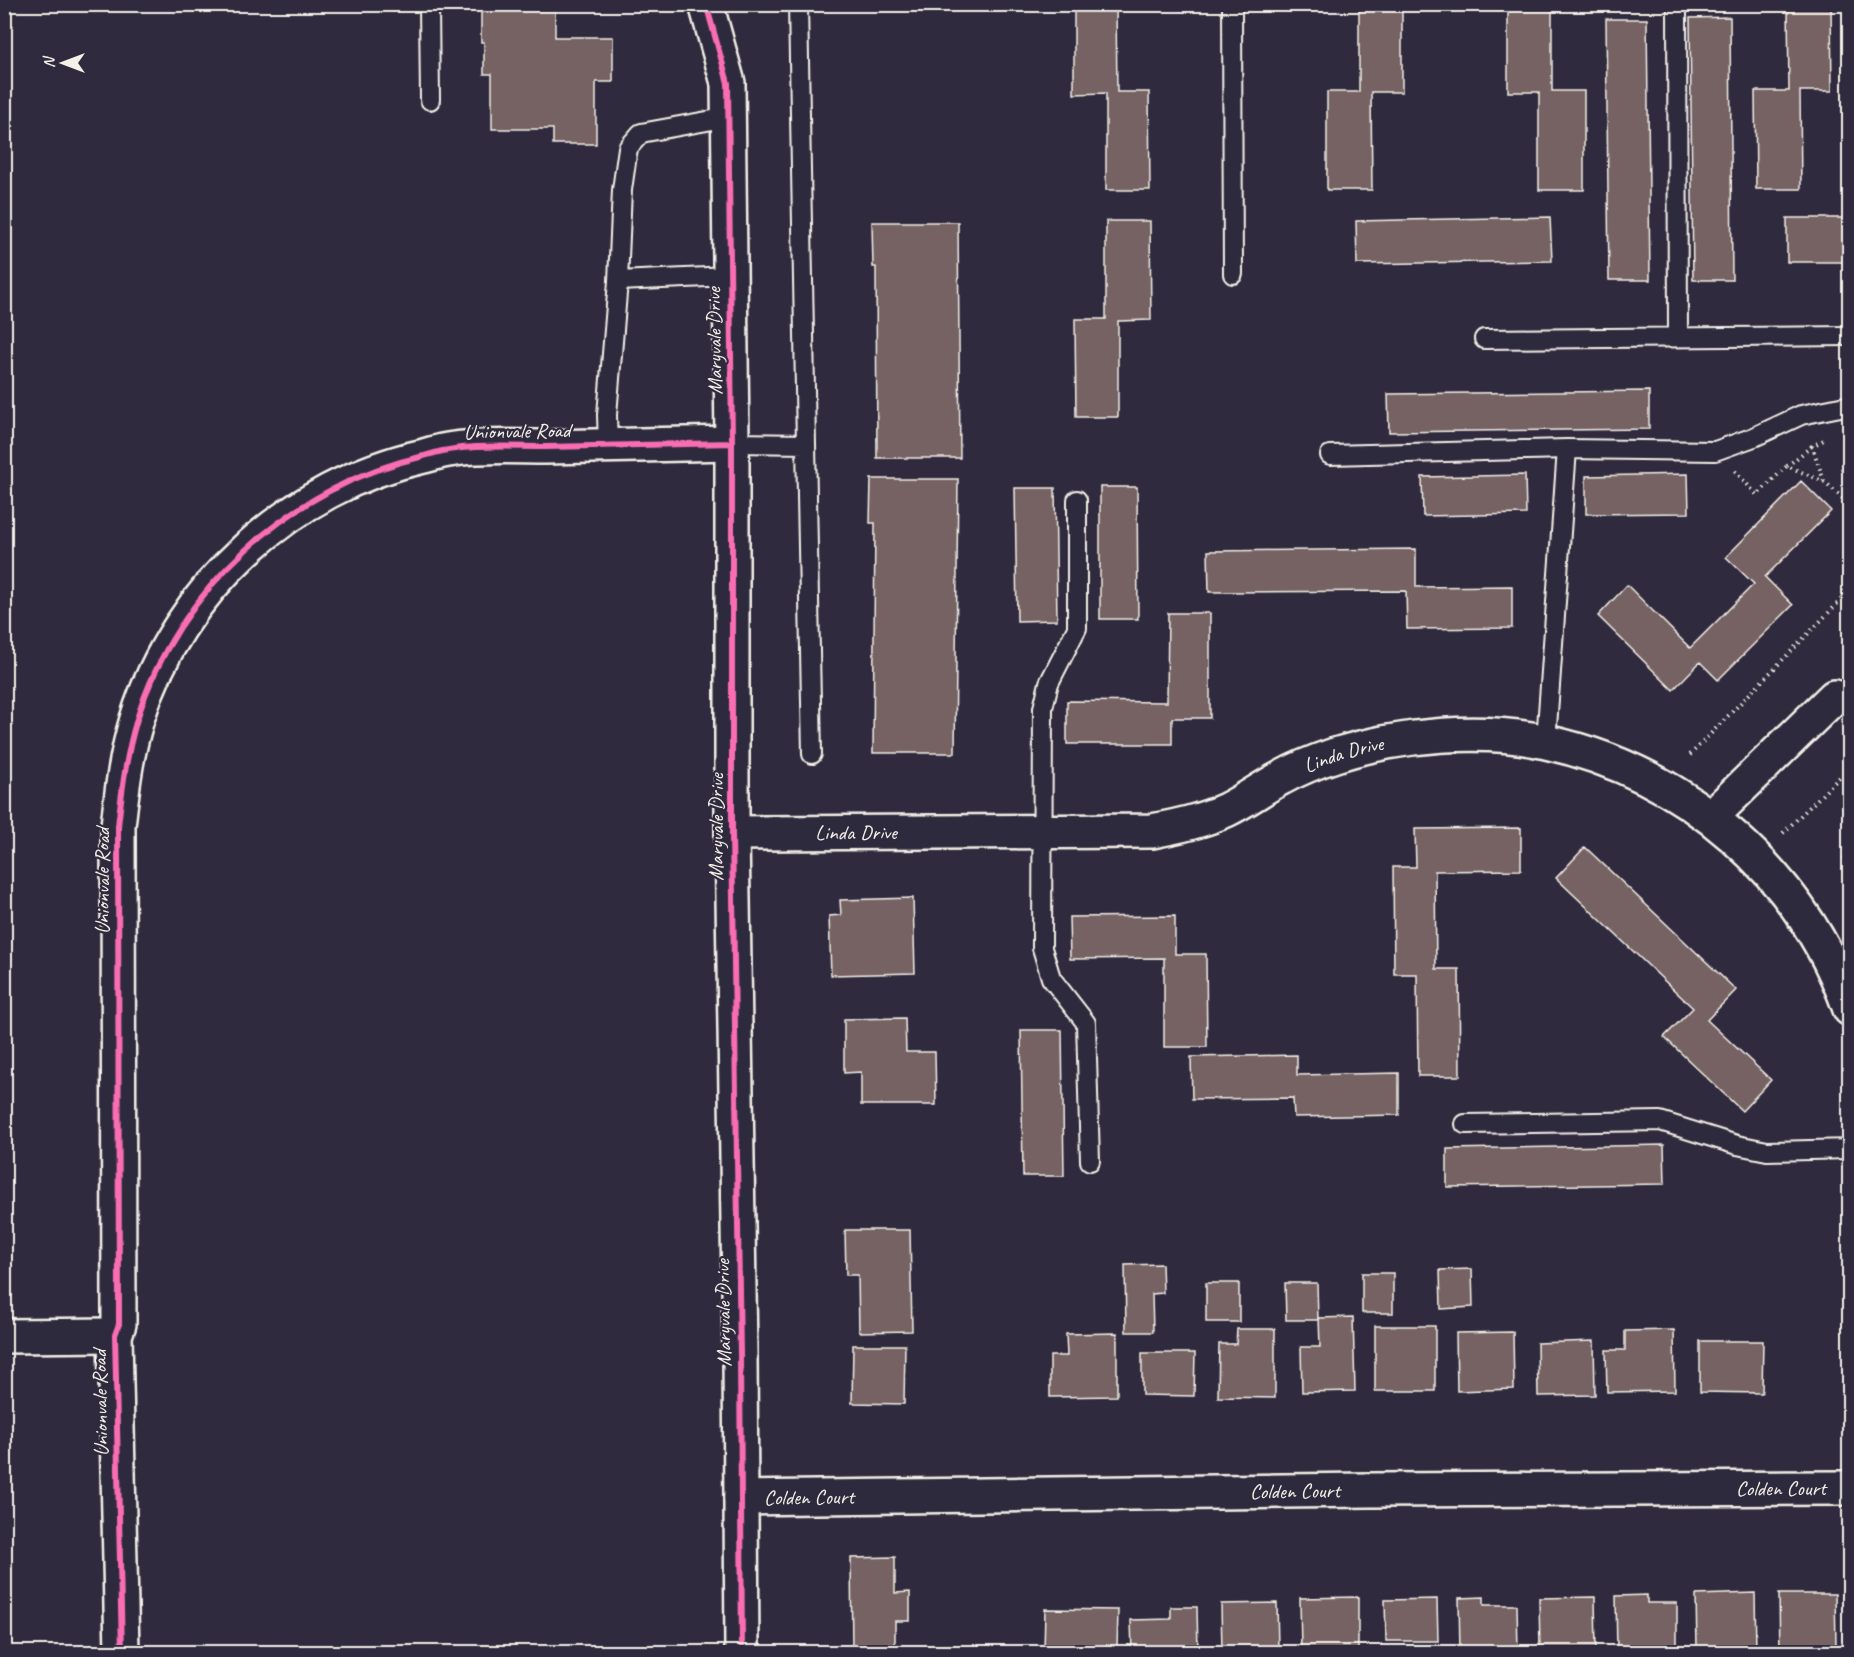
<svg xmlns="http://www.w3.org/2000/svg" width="1854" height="1657" font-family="Caveat,sans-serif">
  <rect width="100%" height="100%" fill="#2f2a3d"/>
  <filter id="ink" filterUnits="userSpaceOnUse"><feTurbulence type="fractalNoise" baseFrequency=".0167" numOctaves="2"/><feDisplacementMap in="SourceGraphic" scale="12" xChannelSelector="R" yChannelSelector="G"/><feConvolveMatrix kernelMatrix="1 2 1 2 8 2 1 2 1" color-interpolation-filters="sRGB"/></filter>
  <g filter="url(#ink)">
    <path fill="#766263" stroke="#f4f1e8" stroke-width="1.5" d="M481 4H555V37H613V82H596V144H553V129H492V74H484V42H481Z
      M1074 4H1116L1117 92H1149L1150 190H1106V93L1074 94Z
      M1359 4H1402V92H1371L1372 190H1327V92H1359Z
      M1508 4H1552V91H1584V190H1539V92H1508Z
      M1788 4H1831L1832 91H1800L1801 189H1756L1755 91H1789Z
      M1730 17 1732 280H1693L1690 18Z
      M1606 19H1647L1650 280H1609Z
      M1550 217 1552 261 1357 264 1356 221Z
      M1787 218H1850V262H1787Z
      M1106 221H1150L1151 320 1118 321V417H1076L1075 319H1106Z
      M872 222H958L960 458H877L876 267H873Z
      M1649 391V429L1389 432 1388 394Z
      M1850 460V477L1841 469Z
      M1688 474 1689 513 1586 514V476Z
      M1525 475 1526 514 1423 516 1422 477Z
      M871 479H958L955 753H873L875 523H870Z
      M1801 481 1831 511 1765 577 1793 605 1718 680 1700 662 1673 690 1598 616 1627 585 1690 648 1754 584 1726 557Z
      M1100 487H1137L1138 619H1100Z
      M1015 488H1055L1057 620 1017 621Z
      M1416 549V587L1512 586V628L1407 629 1406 591 1209 592 1208 551Z
      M1168 613H1210V718H1172V744H1067V701L1167 702Z
      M1521 828V870L1435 871 1436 969H1459L1460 1076H1418L1417 974H1394L1393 867H1416L1415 829Z
      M1585 847 1736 990 1707 1020 1771 1080 1742 1111 1664 1037 1693 1008 1556 878Z
      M1850 851V864L1843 858Z
      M913 898 915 973 831 975 829 916 841 915 840 900Z
      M1175 916V954H1206L1207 1047H1164V958L1070 959 1069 917Z
      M905 1018 906 1052H935L936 1105H861V1072L844 1073V1019Z
      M1021 1030H1062L1064 1176H1023Z
      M1297 1055V1075L1399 1073V1115L1294 1117 1293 1098 1192 1099 1191 1057Z
      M1664 1145 1665 1184 1447 1187V1149Z
      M845 1230H910L912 1331 859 1332 858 1275H846Z
      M1162 1264 1163 1293 1152 1294 1153 1332H1126L1125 1265Z
      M1472 1269 1473 1307 1441 1309 1440 1270Z
      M1362 1273H1393V1313H1362Z
      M1206 1283H1239V1322H1206Z
      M1285 1283H1317L1318 1320H1286Z
      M1353 1317 1355 1391 1302 1392 1301 1347H1320L1319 1318Z
      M1375 1326H1435V1391H1375Z
      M1237 1329H1275V1398L1218 1397 1219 1344H1236Z
      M1674 1330 1675 1391 1607 1392 1606 1350H1625V1331Z
      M1513 1332 1514 1389 1457 1391 1456 1333Z
      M1117 1333V1396L1050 1397V1356H1067L1066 1334Z
      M1594 1341 1595 1395 1538 1396 1537 1343Z
      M1700 1341H1763L1762 1393 1700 1392Z
      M853 1345H905L904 1404 852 1403Z
      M1142 1353H1195L1194 1396 1142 1395Z
      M895 1557V1593L910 1592V1621H895V1652H852L851 1558Z
      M1755 1593 1756 1652H1718V1647L1697 1648 1696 1595Z
      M1779 1594H1835L1836 1645H1808V1652H1780Z
      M1647 1595V1603H1677V1652H1617L1616 1596Z
      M1358 1597V1650L1301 1651 1300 1598Z
      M1484 1597V1605H1517L1518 1652H1460L1459 1598Z
      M1595 1597 1596 1650H1540L1539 1598Z
      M1437 1599 1438 1641H1386L1385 1600Z
      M1277 1603 1278 1649 1251 1650V1652H1222L1221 1604Z
      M1171 1607H1197L1198 1652H1132L1131 1620 1171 1619Z
      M1045 1609 1118 1610 1117 1649H1091V1652H1044Z"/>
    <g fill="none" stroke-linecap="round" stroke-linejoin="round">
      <g stroke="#f4f1e8" stroke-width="22">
        <path id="service" d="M429 4 430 100
          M1232 4 1233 274
          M1677 4 1678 337
          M618 281 622 190 628 148 641 133 729 117
          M1484 339 1850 336
          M732 443 806 444 798 4
          M806 444 812 754
          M608 446 607 415 618 281 730 276
          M1330 455 1567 449
          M1077 500V628L1049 683 1043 708 1042 948 1051 978 1086 1023 1090 1161
          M1546 741 1567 449 1715 451 1754 437 1801 415 1850 405
          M1465 1124 1660 1121 1737 1145 1767 1151 1850 1149"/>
      </g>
      <g stroke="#f4f1e8" stroke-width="38">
        <g id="minor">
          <path d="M1711 817 1834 697"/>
          <path id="s1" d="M732 833 1152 831C1178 826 1202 821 1226 810 1245 801 1262 788 1281 778 1297 769 1317 761 1335 755 1398 735 1482 727 1546 742 1687 773 1802 873 1850 1009"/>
          <path d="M4 1336 115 1335"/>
          <path id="s2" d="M741 1498 1369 1490 1850 1488"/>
          <path d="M122 1652 115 1335 119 1324 118 826C122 790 126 755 137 719 177 589 292 485 424 456 434 453 445 450 455 449 483 445 517 447 546 447 608 446 670 444 732 443"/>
        </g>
      </g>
      <g stroke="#f4f1e8" stroke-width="38">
        <path id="tertiary" d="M706 4 728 83 732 443V833L740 1354 742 1652"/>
      </g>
      <path stroke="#f4f1e8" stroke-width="4" stroke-dasharray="1.5 4.5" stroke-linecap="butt" d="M1787 466 1812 446
        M1735 471 1757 495 1787 466 1825 482 1850 505
        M1824 481 1812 446 1826 439
        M1690 755 1841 600 1850 595
        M1783 833 1850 767"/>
      <use href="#service" stroke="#2f2a3d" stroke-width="18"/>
      <use href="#minor" stroke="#2f2a3d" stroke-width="33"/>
      <use href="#tertiary" stroke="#2f2a3d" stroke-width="33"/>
      <g stroke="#2f2a3d" stroke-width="10">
        <path id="cycleway" d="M706 4 728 83 732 443V833L740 1354 742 1652
          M122 1652 115 1335 119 1324 118 826C122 790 126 755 137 719 177 589 292 485 424 456 434 453 445 450 455 449 483 445 517 447 546 447 608 446 670 444 732 443"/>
      </g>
      <use href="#cycleway" stroke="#f96db3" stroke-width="6"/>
    </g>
  </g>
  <g text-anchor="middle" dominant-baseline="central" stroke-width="4.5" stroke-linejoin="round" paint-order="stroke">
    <g font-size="21" fill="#f4f1e8" stroke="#2f2a3d">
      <text transform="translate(714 341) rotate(-91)">Maryvale Drive</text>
      <text transform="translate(517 431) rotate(-1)">Unionvale Road</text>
      <text stroke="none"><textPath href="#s1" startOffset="628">Linda Drive</textPath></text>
      <text transform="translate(716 827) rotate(-90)">Maryvale Drive</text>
      <text stroke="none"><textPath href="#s1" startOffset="124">Linda Drive</textPath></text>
      <text transform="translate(102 881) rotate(-90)">Unionvale Road</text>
      <text transform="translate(723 1313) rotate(-91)">Maryvale Drive</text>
      <text transform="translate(100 1403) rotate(-91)">Unionvale Road</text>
      <text stroke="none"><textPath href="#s2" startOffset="1040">Colden Court</textPath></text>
      <text stroke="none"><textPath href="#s2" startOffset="554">Colden Court</textPath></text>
      <text stroke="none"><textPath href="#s2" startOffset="68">Colden Court</textPath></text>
    </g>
  </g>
  <rect width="1854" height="1657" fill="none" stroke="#2f2a3d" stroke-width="24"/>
  <rect x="12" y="12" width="1830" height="1633" fill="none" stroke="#f4f1e8" stroke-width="2" filter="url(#ink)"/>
  <g transform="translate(63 63) rotate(270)" stroke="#2f2a3d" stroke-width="4.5" paint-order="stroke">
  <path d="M0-4.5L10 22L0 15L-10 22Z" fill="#f4f1e8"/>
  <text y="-9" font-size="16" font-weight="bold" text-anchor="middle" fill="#f4f1e8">N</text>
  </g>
</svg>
